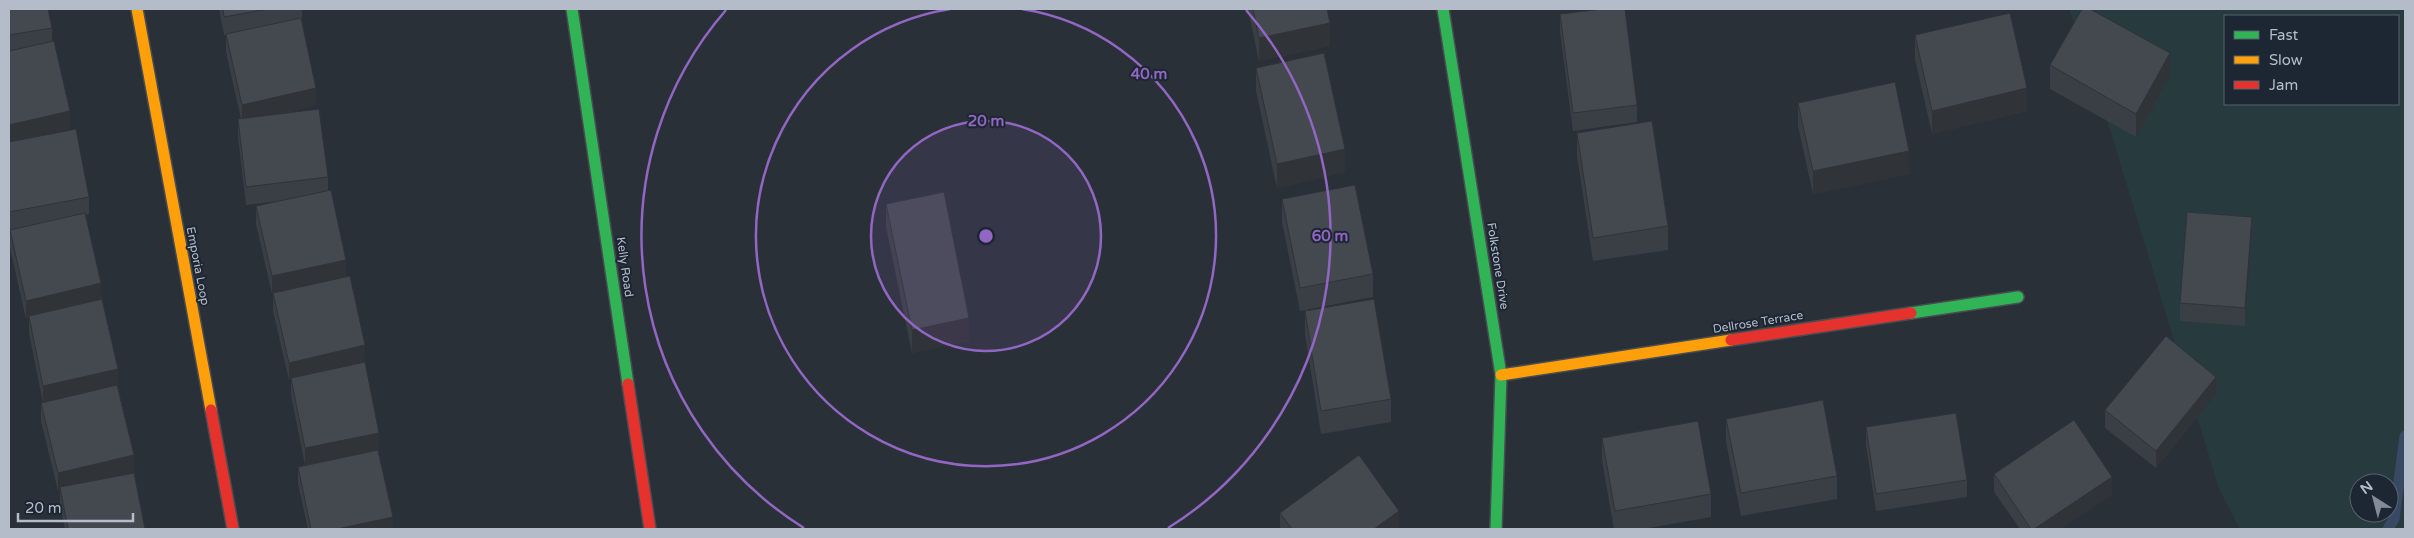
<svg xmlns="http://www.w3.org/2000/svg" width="2414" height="538" font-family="'Varela Round',sans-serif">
  <rect width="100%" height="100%" fill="#2a3038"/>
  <path fill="#273a3e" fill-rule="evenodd" d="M2069 9H2405V529H2240L2219 489 2112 136ZM2225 16H2398V104H2225ZM2359 483H2389V513H2359Z"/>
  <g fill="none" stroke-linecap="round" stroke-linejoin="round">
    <path stroke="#384963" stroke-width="11" d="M2388 529 2394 519 2405 436"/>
    <g stroke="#484c53" stroke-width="14">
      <path id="fast" d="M572 9 628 384
        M1443 9 1501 375 1496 529
        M1911 313 2018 297"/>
    </g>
    <g stroke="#484c53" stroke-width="14">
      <path id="slow" d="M137 9 211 410
        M1501 375 1731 340"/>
    </g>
    <g stroke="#484c53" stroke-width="14">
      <path id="jam" d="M1731 340 1911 313
        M628 384 650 529
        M211 410 233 529"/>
    </g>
    <use href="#fast" stroke="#30b455" stroke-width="11"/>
    <use href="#slow" stroke="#ff9f0a" stroke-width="11"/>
    <use href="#jam" stroke="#e5322d" stroke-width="11"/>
  </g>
  <path fill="#3a3f45" d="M9 9 52 28V42L70 129 31 137 89 197V214L86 215 145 529H65L60 505V491H58L41 421V403H43L29 333V318L26 319 10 248V230L14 229 9 230Z
    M219 9H302V20L316 105 280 114 328 177V190L365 363 378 450 393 529H308L298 484V467L305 465 291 395V380H289L273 311V294H272L256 224V206L280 201 246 205 238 137V119H241L226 52V35H224Z
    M1248 9H1327L1330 46 1259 61Z
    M1560 14 1637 105V122L1573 131 1560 32Z
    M1915 35 2027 111 1932 134 1915 59Z
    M2050 65 2170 76 2136 137 2050 89Z
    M1256 68 1345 172 1277 188 1256 91Z
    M1798 103 1909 174 1813 194 1798 126Z
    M1577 133 1668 226V250L1593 261 1577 156Z
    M1282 199 1373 274V297L1300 311 1282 222Z
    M886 204 969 341 912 353 886 227Z
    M2252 234 2245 326 2180 321V303Z
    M1305 311 1391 399V422L1321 434 1305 334Z
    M2216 394 2156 468 2105 428V410Z
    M1726 419 1837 476V499L1741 516 1726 442Z
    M1866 427 1967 480V497L1876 511 1866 445Z
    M1602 438 1711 494V517L1643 529H1614L1602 461Z
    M1994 474 2112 494 2061 529H2020L1994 492Z
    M1280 513 1399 529H1280Z"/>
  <path fill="#303338" d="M1330 23V46L1259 61V38Z
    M2170 53V76L2136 137V114Z
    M316 88V105L242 123V105Z
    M2027 88V111L1932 134V111Z
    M70 111V129L9 142V125Z
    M1345 149V172L1277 188V164Z
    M1909 151V174L1813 194V171Z
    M2252 217V234L2245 326V308Z
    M346 260V277L272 294V276Z
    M101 283V301L29 316V318L26 319V301Z
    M969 318V341L912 353V330Z
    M365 345V363L291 380V378V380H289V363Z
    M118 369V387L43 404V386Z
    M2216 377V394L2156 468V451Z
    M379 433V450L305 466V448Z
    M134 455V473L60 487V491H58V473Z
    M2112 477V494L2061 529H2034Z
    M1399 511V529H1374Z
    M393 517V529H337Z"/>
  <path fill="#444950" stroke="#303338" d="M9 9H48L52 28 9 35Z
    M223 9H268L224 17Z
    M1253 9H1327L1330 23 1259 38Z
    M1603 9H1625L1637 105 1573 113 1560 14Z
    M2082 9H2090L2170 53 2136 114 2050 65Z
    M2010 13 2027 88 1932 111 1915 35Z
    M301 18 316 88 242 105 226 34Z
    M54 41 70 111 9 125V51Z
    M1324 53 1345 149 1277 164 1256 68Z
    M1895 82 1909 151 1813 171 1798 103Z
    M319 109 328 177 246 187 238 119Z
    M1652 121 1668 226 1593 238 1577 133Z
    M76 129 89 197 9 212V142Z
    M1355 185 1373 274 1300 288 1282 199Z
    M331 190 346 260 272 276 256 206Z
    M944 192 969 318 912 330 886 204Z
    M2187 212 2252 217 2245 308 2180 303Z
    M85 213 101 283 26 301 10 230Z
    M350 276 365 345 289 363 273 293Z
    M102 299 118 369 43 386 29 316Z
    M1374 299 1391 399 1321 411 1305 311Z
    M2166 336 2216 377 2156 451 2105 410Z
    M365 362 379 433 305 448 291 378Z
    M117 385 134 455 58 473 41 403Z
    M1823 400 1837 476 1741 493 1726 419Z
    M1956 413 1967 480 1876 494 1866 427Z
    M2074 420 2112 477 2034 529H2031L1994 474Z
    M1698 421 1711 494 1615 511 1602 438Z
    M378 450 393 517 337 529H311L298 467Z
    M1359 455 1399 511 1374 529H1292L1280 513Z
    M134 473 145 529H68L60 487Z"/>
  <circle cx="986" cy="236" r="115" fill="#9266c3" fill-opacity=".12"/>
  <g fill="none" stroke="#9266c3" stroke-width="2.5">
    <circle cx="986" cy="236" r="115"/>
    <path d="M1022 9A230 230 0 1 1 950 9"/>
    <path d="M804 528A344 344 0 0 1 726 10M1246 10A344 344 0 0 1 1168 528"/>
  </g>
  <g text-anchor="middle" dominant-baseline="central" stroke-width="4" stroke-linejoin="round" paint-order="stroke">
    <g font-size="12" fill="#b4bcc9" stroke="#1d2633">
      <text transform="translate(198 266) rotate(79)">Emporia Loop</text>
      <text transform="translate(1498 266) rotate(81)">Folkstone Drive</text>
      <text transform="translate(625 267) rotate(82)">Kelly Road</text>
      <text transform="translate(1758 322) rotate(-9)">Dellrose Terrace</text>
    </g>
  </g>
  <circle cx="986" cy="236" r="8" fill="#9266c3" stroke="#1d2633" stroke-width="2.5"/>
  <g font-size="15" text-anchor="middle" font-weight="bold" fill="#9266c3" stroke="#1d2633" stroke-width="4" stroke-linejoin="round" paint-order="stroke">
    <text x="1149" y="79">40 m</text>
    <text x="986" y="126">20 m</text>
    <text x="1330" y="241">60 m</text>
  </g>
  <rect width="2414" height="538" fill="none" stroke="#b4bcc9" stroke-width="20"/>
  <rect x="2224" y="15" width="175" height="90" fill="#1d2633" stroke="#59626f"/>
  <rect x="2234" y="31" width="25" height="8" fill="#30b455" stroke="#59626f"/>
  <text x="2269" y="40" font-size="15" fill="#b4bcc9">Fast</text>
  <rect x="2234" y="56" width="25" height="8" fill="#ff9f0a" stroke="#59626f"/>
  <text x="2269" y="65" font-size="15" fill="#b4bcc9">Slow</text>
  <rect x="2234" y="81" width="25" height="8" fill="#e5322d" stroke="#59626f"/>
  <text x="2269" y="90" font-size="15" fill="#b4bcc9">Jam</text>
  <g transform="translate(2374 498) rotate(324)"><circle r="24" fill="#1d2633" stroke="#59626f"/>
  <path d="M0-4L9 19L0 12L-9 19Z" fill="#848b96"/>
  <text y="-8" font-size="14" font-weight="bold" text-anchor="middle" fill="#b4bcc9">N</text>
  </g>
  <path d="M18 513v8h115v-8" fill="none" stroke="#b4bcc9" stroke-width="2.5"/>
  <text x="25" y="513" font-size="15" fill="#b4bcc9" stroke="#1d2633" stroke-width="4" paint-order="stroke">20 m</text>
</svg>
